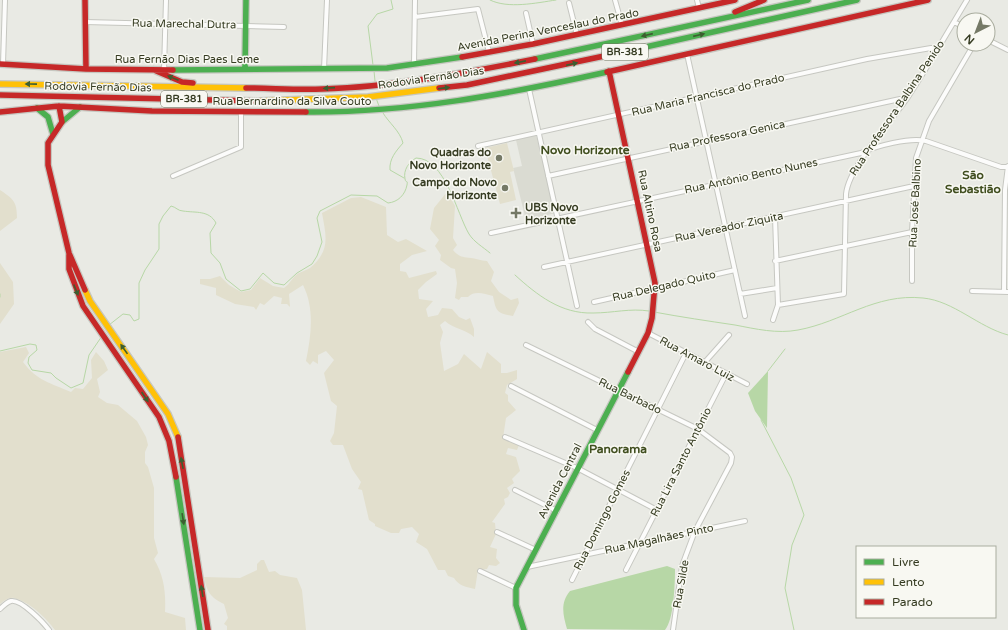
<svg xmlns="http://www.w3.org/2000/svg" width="1008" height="630" font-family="'Varela Round',sans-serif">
  <rect width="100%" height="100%" fill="#e9eae4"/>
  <path fill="#dadbd2" d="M536 135 556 213 526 220 513 168 522 166 516 140Z"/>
  <path fill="#e2dfcd" d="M507 143 514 171 510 172 516 200 500 204 485 148Z
    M0 190C13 199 17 201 17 218L0 231V254Z
    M447 192 455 206 453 238 457 245 453 250C459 257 462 257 471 258 475 258 481 261 487 261L494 272 491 281 499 292 511 300 518 298 519 303 513 316C497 313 496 312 493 296 484 294 475 290 468 297H461L459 300 455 298 457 283 455 269 451 268 440 260 441 255 435 246 439 240 430 229 434 208Z
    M361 197 386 207 387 235 398 242 406 239 427 251 412 255 400 264V271L406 272 409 278 436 271 437 274 426 282 418 290 419 299 433 301 426 309 428 317 438 315 442 308 452 309 459 317 466 320 470 318 474 329V337C465 329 454 329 445 321L440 325 443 332 440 343 444 371 458 364 464 354 481 369 487 352 501 364V373H507L517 370V379L507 385 505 393 508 395V401L516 410 506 418 503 438 519 445 517 450 508 448 506 454 516 457 520 471 512 479 514 483 507 488 510 493 508 497 504 499 505 504 492 522 495 523 496 534 490 547 497 549 496 558 500 563 496 566 489 565 487 569 478 570 475 589C466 587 459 586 454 578L448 576 445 570H438L427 549 416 542 419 534 412 527 401 529 399 533H391L375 526V524L369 520 362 490 358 489 361 482 352 469 343 445H333L330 441 334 433 337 406 331 401 324 373 334 360 326 351 318 355V364L313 361 310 365 306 361C311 336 315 309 303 285L289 294 290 307 287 304H281L282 298 274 296 264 305 260 303 256 310 254 307 235 304 216 295V288L200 284V279H210L220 276 229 285 241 292 251 290 260 278 273 286 284 288C290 284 293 276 299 273 303 271 307 270 310 268 331 250 326 236 322 213L351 198Z
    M0 263 13 282 14 304 0 324Z
    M26 347 29 353 23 362C37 381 51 383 71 392L75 388 83 389 92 378 91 360 96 352 104 361 108 370 97 379 100 392 98 397 107 403 118 405 137 421 146 437 148 445 145 452V463L148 467 154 488V538L158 553 154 559C164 576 166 592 165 612L185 618 186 630H55C46 618 30 602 14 598 9 597 4 601 0 604V352Z
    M261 560H264L269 572 275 571 280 575 297 578 302 590 306 630H227V626L224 624 228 618 224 604C210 597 207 592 204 577L240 578 257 570V564Z"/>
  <path fill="#b7d7a6" d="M768 371 767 428 755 411 748 393Z
    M667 566 675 569C675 583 674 620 665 630L567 629C563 615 560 603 570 591Z"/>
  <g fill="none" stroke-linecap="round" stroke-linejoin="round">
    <path stroke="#b7d7a6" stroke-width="1" d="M490 0C508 9 536 3 556 0
      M373 65 368 26 377 14 393 9 391 0
      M374 71 375 81
      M376 98 379 106
      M383 113C389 123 400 131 403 143 396 151 389 159 390 170L404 178
      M515 275C537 295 561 314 593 313 613 313 630 308 649 311
      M0 294V297
      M654 312C681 317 708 321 735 325 756 329 777 334 798 330 842 322 875 293 923 298 954 301 978 327 1008 335
      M109 325 123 314 130 315 134 321 139 319V283L145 270 159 249V224L163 216 171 206C176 207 178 211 183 211 196 213 209 210 216 223L210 233 211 253 220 263 226 279 241 291 250 289 263 273 274 283 284 285 297 273 312 264 317 256 322 242 317 218 320 211 351 195 377 196 388 203C398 202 405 195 407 185 408 179 406 184 405 179 403 170 409 162 416 158 445 158 457 214 469 234 474 242 483 247 490 253
      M0 351 30 344 36 345 37 350 29 357 28 363 32 370 51 373 56 378 71 388 83 383 89 355 102 336
      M768 371 785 349
      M761 420 791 478 804 515 792 545 785 588 794 630"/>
    <g stroke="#c6c7c1" stroke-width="6">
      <path id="street" d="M615 0 622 25
        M697 0 699 8
        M569 3 577 35
        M526 13 533 44
        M415 17 478 9 489 52
        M85 22 284 27
        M954 22 964 27
        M988 40 1008 50
        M687 54 745 316
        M3 64 5 0
        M414 64 415 0
        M324 69 327 0
        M164 70 166 0
        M529 89 577 306
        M478 146 867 59 931 48 938 50
        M173 176 241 147V111
        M548 176 900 99 905 100
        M491 233 861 153C876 146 910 137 926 141L1001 167H1008
        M775 261 912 232
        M544 267 914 186
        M912 281V232L916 158 929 121 974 44
        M972 291 1008 292
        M1004 292 1005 190 1008 166
        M740 294 777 288
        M594 302 735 270
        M778 305 844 294 846 194C849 166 891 122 908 97 929 65 947 33 967 0
        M773 320 778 305 775 217
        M588 322 595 329 637 351
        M648 333 747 384
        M526 345 698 429 730 453 732 457 731 463 695 531 686 555 682 566 673 630
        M705 362 729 335
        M511 386 597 430
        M505 437 577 468 657 510
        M515 490 557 511
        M497 532 536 550
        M527 567 745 521
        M626 570 726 374
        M480 571 516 588
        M572 580 686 353
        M0 609C3 606 7 602 11 601 21 599 43 622 49 630"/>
    </g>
    <g stroke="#c6c7c0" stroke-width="8">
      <path id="fast" d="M623 52 857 0
        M535 59 808 0
        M245 69 246 0
        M173 70 387 68 462 57
        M37 108 48 117 53 134
        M306 112C408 113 508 94 607 72
        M62 122 80 107
        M176 477 200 630
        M524 630 516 605V588L628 372"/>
    </g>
    <g stroke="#c6c7c0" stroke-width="8">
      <path id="slow" d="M0 84 246 88
        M259 101 368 97 439 88
        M85 290 90 301 168 414 178 437"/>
    </g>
    <g stroke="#c6c7c0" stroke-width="8">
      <path id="jam" d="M85 0 86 69
        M735 12 764 0
        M462 57 533 44 735 0
        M0 64 86 69 173 70
        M154 70 182 82 193 83
        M609 71 655 283 652 318 648 333 628 372
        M607 72 928 0
        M246 88C271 88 296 90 322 89 393 87 465 73 535 59
        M439 88 467 85 623 52
        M0 95 259 101
        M59 106 62 122 48 143V165L69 253 85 290
        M0 112 59 106 152 111 306 112
        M69 255V269L83 306 159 417 169 441 176 477
        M178 437 208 630"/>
    </g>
    <use href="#street" stroke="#fcfcfb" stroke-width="4"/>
    <use href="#fast" stroke="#4caf50" stroke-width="5.5"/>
    <use href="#slow" stroke="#ffc107" stroke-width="5.5"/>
    <use href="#jam" stroke="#c62828" stroke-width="5.5"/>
  </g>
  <defs><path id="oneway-solid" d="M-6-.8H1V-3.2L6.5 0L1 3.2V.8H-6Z"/></defs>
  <g fill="#3d5e30">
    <use href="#oneway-solid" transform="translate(647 35) rotate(167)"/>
    <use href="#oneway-solid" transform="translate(699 35) rotate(-13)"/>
    <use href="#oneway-solid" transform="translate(520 62) rotate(169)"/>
    <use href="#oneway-solid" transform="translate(572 64) rotate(-13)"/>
    <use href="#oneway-solid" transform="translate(173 78) rotate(-158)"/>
    <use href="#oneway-solid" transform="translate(31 84) rotate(-179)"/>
    <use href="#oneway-solid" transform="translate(329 88) rotate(176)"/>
    <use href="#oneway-solid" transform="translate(444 88) rotate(-7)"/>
    <use href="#oneway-solid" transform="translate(76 290) rotate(68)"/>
    <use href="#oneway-solid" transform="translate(124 349) rotate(-125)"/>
    <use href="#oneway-solid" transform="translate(145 397) rotate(56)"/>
    <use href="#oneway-solid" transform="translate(182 463) rotate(-101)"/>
    <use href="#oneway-solid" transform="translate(183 519) rotate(81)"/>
    <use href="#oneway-solid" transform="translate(202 591) rotate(-99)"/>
  </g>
  <g fill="#757966" stroke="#f8f8f2" stroke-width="1.5">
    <circle cx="499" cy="158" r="4"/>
    <circle cx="505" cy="188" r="4"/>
    <path d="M514 207h4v4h4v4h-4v4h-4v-4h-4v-4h4z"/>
  </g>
  <g text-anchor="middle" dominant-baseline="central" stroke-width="3" stroke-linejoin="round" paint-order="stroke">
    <g fill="#f8f8f2" stroke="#707460" stroke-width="1">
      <rect x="602" y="44" width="46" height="16" rx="3"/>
      <rect x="161" y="91" width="46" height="16" rx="3"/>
    </g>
    <g font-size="10" font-weight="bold" fill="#363c22">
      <text x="625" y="52">BR-381</text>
      <text x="184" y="99">BR-381</text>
    </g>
    <g font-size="11" fill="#363c22" stroke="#f8f8f2">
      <text transform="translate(184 24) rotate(1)">Rua Marechal Dutra</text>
      <text transform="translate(548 30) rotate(-11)">Avenida Perina Venceslau do Prado</text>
      <text x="187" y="59">Rua Fernão Dias Paes Leme</text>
      <text transform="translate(431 78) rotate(-8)">Rodovia Fernão Dias</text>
      <text transform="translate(98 87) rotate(1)">Rodovia Fernão Dias</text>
      <text transform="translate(708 95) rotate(-13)">Rua Maria Francisca do Prado</text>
      <text x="292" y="101">Rua Bernardino da Silva Couto</text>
      <text transform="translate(897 108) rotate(-56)">Rua Professora Balbina Penido</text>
      <text transform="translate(727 136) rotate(-12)">Rua Professora Genica</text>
      <text transform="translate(751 176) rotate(-12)">Rua Antônio Bento Nunes</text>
      <text transform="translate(915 203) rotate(-87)">Rua José Balbino</text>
      <text transform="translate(650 211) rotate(78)">Rua Altino Rosa</text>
      <text transform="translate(729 227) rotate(-12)">Rua Vereador Ziquita</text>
      <text transform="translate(664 286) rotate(-13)">Rua Delegado Quito</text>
      <text transform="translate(697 359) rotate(28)">Rua Amaro Luiz</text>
      <text transform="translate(630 396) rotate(26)">Rua Barbado</text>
      <text transform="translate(681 462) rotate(-63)">Rua Lira Santo Antônio</text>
      <text transform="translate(560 481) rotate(-63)">Avenida Central</text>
      <text transform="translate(602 520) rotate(-63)">Rua Domingo Gomes</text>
      <text transform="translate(659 539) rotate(-12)">Rua Magalhães Pinto</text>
      <text transform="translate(681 584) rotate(-80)">Rua Silde</text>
    </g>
    <g font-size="11" font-weight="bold" fill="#363c22" stroke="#f8f8f2" text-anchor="end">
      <text x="491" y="152">Quadras do<tspan x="491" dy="13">Novo Horizonte</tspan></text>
      <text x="497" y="182">Campo do Novo<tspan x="497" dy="13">Horizonte</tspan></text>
      <text x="525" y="207" text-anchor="start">UBS Novo<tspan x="525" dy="13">Horizonte</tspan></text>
    </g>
    <g font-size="12" font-weight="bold" fill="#404e1f" stroke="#f8f8f2">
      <text x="585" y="150">Novo Horizonte</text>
      <text x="973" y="175">São<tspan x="973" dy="14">Sebastião</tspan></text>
      <text x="618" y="449">Panorama</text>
    </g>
  </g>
  <rect x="856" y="546" width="140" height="72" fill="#f8f8f2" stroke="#aaad9f"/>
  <rect x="864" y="559" width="20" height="6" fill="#4caf50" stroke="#aaad9f"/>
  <text x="892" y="566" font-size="12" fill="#363c22">Livre</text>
  <rect x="864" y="579" width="20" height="6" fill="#ffc107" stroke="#aaad9f"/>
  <text x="892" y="586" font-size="12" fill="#363c22">Lento</text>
  <rect x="864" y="599" width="20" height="6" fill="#c62828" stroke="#aaad9f"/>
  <text x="892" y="606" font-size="12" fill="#363c22">Parado</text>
  <g transform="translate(976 32) rotate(222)"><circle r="19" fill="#f8f8f2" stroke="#aaad9f"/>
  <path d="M0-3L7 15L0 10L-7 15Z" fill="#757966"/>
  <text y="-6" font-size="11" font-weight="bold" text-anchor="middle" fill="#363c22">N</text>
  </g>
</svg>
